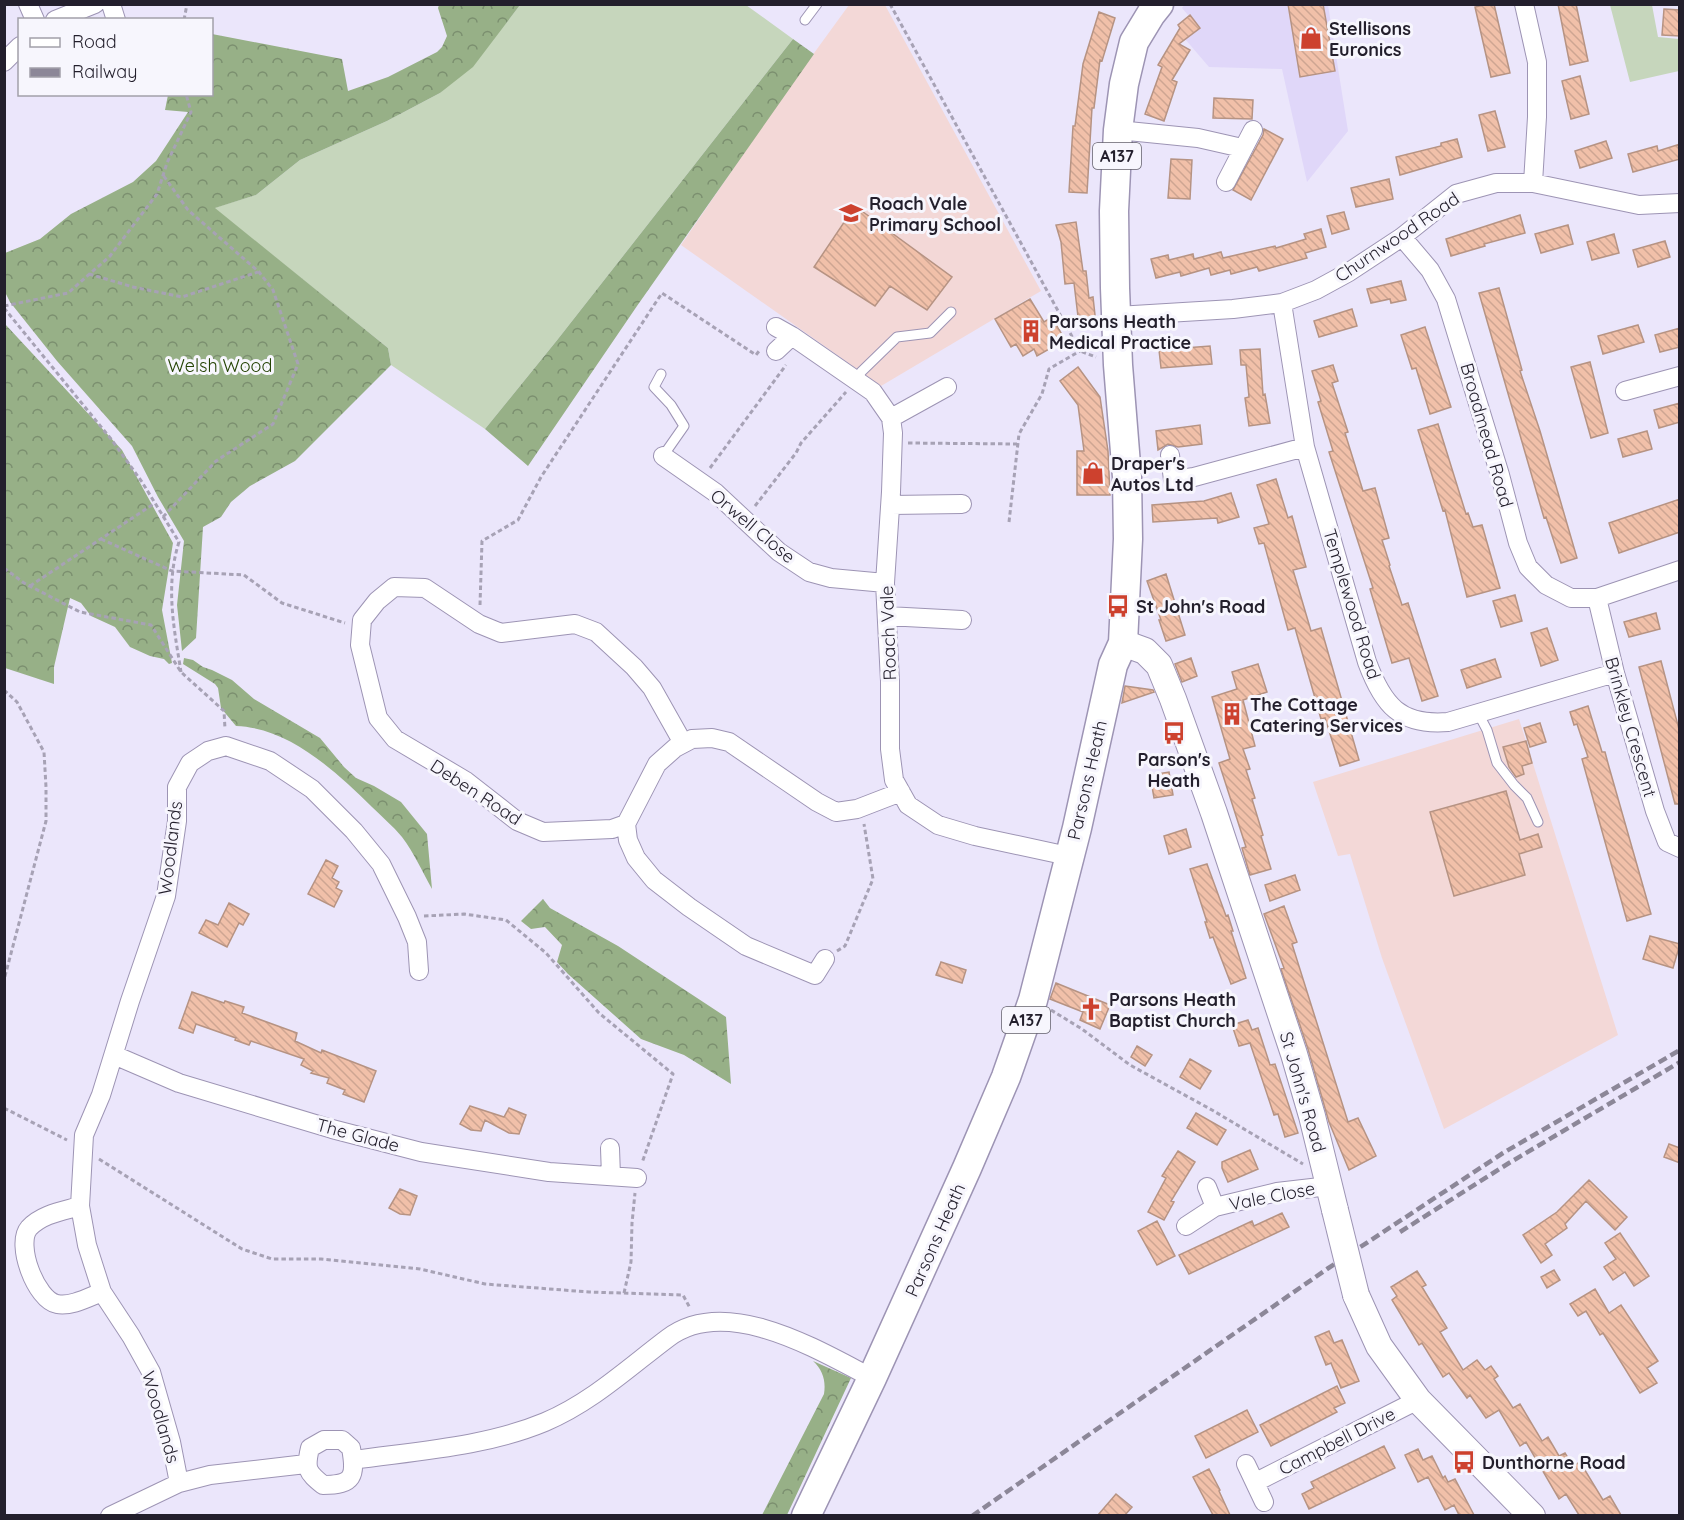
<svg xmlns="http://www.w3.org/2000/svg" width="1684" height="1520" font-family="Quicksand,sans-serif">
  <defs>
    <pattern id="forest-crowns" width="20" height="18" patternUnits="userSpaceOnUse" patternTransform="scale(1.5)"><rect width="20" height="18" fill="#97b087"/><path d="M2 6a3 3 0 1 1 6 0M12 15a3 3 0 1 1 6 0" fill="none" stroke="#7b8f6f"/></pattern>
    <pattern id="building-back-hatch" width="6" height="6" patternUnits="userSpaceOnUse" patternTransform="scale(1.5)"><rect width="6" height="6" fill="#f1c0a9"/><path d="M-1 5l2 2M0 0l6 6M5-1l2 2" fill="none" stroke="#cea592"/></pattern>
  </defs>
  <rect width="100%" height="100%" fill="#ebe6fb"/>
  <path fill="#e0d7f9" d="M1185 4 1328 5 1348 131 1307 182 1282 69 1209 67 1185 39 1199 28 1182 8Z"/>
  <path fill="#f3d8d7" d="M849 5H885L1041 291 881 386 681 245 785 93Z
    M1519 719 1618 1035 1444 1129 1382 958 1350 854 1338 856 1313 782Z"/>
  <path fill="#c6d6bc" d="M520 5H746L793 39 558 339 485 429 391 365 388 348 214 208 256 195 300 160 387 121 440 93 506 23Z
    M1610 5H1652L1658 37 1679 39V71L1630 82Z"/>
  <path fill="url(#forest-crowns)" d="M439 5H520L473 67 440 93 387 121 300 160 256 195 215 208 388 348 391 365 295 461 250 486 231 502 221 517 203 527 196 638 182 651 177 605 184 541 158 497 132 446 57 361 10 302 5 292V253L40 239 71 214 133 182 156 161 188 112 165 110 168 95 212 94V34L342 59 348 91 388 77 437 52 442 47 447 36 438 8Z
    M793 39 814 54 637 306 528 466 485 429 558 339Z
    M5 324 122 450 173 543 162 610 172 663 169 664 164 659 150 656 130 647 115 627 91 616 81 603 70 598 54 667V684L5 668Z
    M184 658 193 660 203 667 212 670 232 680 254 699 320 738 344 767 356 778 374 786 401 802 427 834 432 889C422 871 414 853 402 837 393 826 382 817 372 807 335 771 290 728 236 726L221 708 218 688 215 684 183 664Z
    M543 899 550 908 618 946 726 1017 731 1084 684 1055 641 1039 568 974 557 962 562 945 545 927 531 929 521 921Z
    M813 1361 851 1378 787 1515H762L824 1394C826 1381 823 1370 813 1361Z"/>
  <path fill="url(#building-back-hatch)" stroke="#b69383" stroke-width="1.5" d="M1288 4H1323L1335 71 1300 77Z
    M1489 4H1494L1510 73 1491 77 1475 7Z
    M1558 4H1576L1588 61 1570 65Z
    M1664 9 1680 10V36L1662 35Z
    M1099 12 1115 18 1102 61 1100 60 1094 108H1092L1087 193 1069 192 1073 126H1075L1083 64Z
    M1190 15 1200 28 1179 44 1190 50 1172 80 1177 82 1164 121 1145 114 1162 67 1158 65 1180 28 1178 25Z
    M1580 76 1589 114 1571 119 1562 81Z
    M1214 98 1253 100 1252 119 1213 118Z
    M1495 111 1505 147 1488 151 1479 115Z
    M1264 129 1283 139 1251 200 1233 190 1263 135Z
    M1457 139 1462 157 1400 175 1396 157 1441 146V143Z
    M1606 141 1612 158 1580 168 1575 151Z
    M1680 144V159L1633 172 1628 154 1657 146 1658 151Z
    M1171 159 1192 160 1190 199 1168 198Z
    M1389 179 1393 199 1356 207 1351 188Z
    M855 206 952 277 927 310 890 286 875 306 814 267Z
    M1344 212 1349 229 1332 234 1327 216Z
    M1520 215 1525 233 1484 244 1485 246 1451 256 1446 239Z
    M1076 222 1083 271H1086L1089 298 1093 297 1096 324 1079 325 1074 283 1065 284 1061 242 1056 225Z
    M1568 225 1573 244 1541 253 1535 234Z
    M1321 229 1326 247 1305 253 1307 258 1259 271 1257 267 1231 274 1230 270 1211 275 1209 268 1181 276 1180 272 1156 278 1151 259 1168 255 1169 260 1193 254 1194 259 1221 252 1223 258 1275 246 1276 248 1306 239 1304 234Z
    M1614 234 1619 253 1592 260 1587 242Z
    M1665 241 1670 257 1638 267 1633 250Z
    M1401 281 1406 300 1391 303 1390 299 1371 303 1367 289Z
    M1499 288 1522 370 1520 371 1540 431 1577 558 1561 563 1546 517 1544 518 1479 293Z
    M1030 299 1044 322 1052 317 1065 340 1037 356 1034 349 1023 356 1016 344 1011 347 995 319Z
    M1352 309 1357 326 1319 337 1314 321Z
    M1638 325 1644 342 1603 354 1598 336Z
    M1425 327 1451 407 1430 414 1416 368 1412 369 1401 335Z
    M1680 328V347L1660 352 1655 335Z
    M1210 346 1212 364 1161 368 1159 350Z
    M1260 349 1263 395 1265 394 1270 423 1249 426 1245 398 1249 397 1246 365H1241L1240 350Z
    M1590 362 1608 433 1591 438 1571 367Z
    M1333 365 1338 381 1332 383 1348 432 1345 433 1363 491 1375 488 1389 538 1382 540 1390 565 1389 566 1402 605 1408 603 1438 696 1422 701 1409 658 1392 663 1370 589 1373 588 1329 452 1333 451 1318 402 1321 401 1312 371Z
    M1078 367 1100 397 1108 451 1110 495H1077V451H1084L1078 405 1060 381Z
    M1680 403V422L1659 428 1654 410Z
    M1438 424 1466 514 1468 513 1473 527 1482 525 1500 588 1467 597 1445 510 1443 511 1418 430Z
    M1200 425 1202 444 1178 447 1168 444 1158 450 1156 431Z
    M1647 431 1652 449 1623 457 1618 439Z
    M1276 479 1288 518 1292 516 1306 567 1293 570 1311 631 1321 628 1359 760 1340 766 1325 718 1321 719 1295 628 1288 630 1264 543 1259 544 1254 528 1269 524 1257 485Z
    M1231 493 1239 517 1218 523 1217 518 1153 522 1152 505 1204 501Z
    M1680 499V532L1619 553 1609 523Z
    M1166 574 1185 635 1166 641 1159 620H1161L1147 581Z
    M1515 595 1522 621 1501 627 1493 601Z
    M1656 613 1660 629 1629 637 1624 622Z
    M1547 628 1558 660 1541 666 1531 633Z
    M1191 658 1197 676 1182 682 1175 664Z
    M1495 659 1501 677 1467 688 1461 670Z
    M1661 661 1680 733V804H1675L1639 667Z
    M1258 664 1267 692 1243 700 1255 746 1243 749 1250 769 1246 770 1255 798 1252 799 1263 835 1261 836 1271 869 1250 875 1242 848 1246 847 1219 763 1230 759 1212 697 1237 689 1232 672Z
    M1125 686 1153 690 1154 692 1122 703Z
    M1588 706 1602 752H1605L1609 767 1651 914 1627 921 1582 759 1588 757 1577 724 1574 725 1570 712Z
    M1540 723 1546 742 1530 747 1524 728Z
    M1526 741 1532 763 1522 766 1524 774 1516 777 1509 767 1503 747Z
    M1169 772 1173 795 1154 798 1150 775Z
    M1506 791 1520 840 1538 834 1542 847 1519 854 1525 875 1454 896 1430 812Z
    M1186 829 1191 847 1169 854 1164 836Z
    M326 860 338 866 332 878 339 882 336 888 342 891 334 907 308 894Z
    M1207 864 1226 916 1228 915 1233 931H1231L1246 978 1231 984 1213 937 1210 938 1205 922H1207L1190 869Z
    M1295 875 1300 890 1270 901 1265 885Z
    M229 903 249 914 243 925 239 923 227 947 199 933 206 920 218 925Z
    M1284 906 1297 942 1292 944 1348 1122 1358 1118 1376 1156 1349 1170 1329 1122 1308 1049 1281 969 1284 968 1264 914Z
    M1650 936 1680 944 1673 968 1643 959Z
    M941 962 966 970 962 983 936 975Z
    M1056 983 1110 1005 1100 1029 1080 1020 1083 1012 1050 999Z
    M192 992 224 1003 225 1001 244 1007 242 1013 297 1033 295 1041 321 1053 322 1050 376 1071 364 1102 343 1094 345 1090 327 1083 329 1078 311 1073 313 1071 301 1065 304 1059 251 1041 249 1045 235 1040 236 1038 196 1024 193 1033 179 1028Z
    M1248 1020 1252 1030 1258 1028 1270 1065 1275 1064 1298 1133 1285 1137 1278 1114 1274 1115 1250 1043 1239 1046 1232 1025Z
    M1137 1046 1152 1055 1145 1066 1131 1057Z
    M1190 1059 1211 1071 1200 1089 1180 1077Z
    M470 1106 504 1117 509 1108 526 1115 519 1134 509 1133 485 1120 481 1131 471 1130 460 1124Z
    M1196 1113 1226 1130 1217 1145 1187 1128Z
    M1669 1144 1680 1148V1163L1664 1157Z
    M1250 1150 1258 1169 1228 1182 1222 1168V1162Z
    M1178 1151 1195 1162 1171 1201 1174 1202 1164 1220 1148 1212 1166 1178 1162 1176Z
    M1589 1180 1627 1217 1615 1230 1586 1201 1565 1224 1567 1228 1545 1244 1552 1255 1541 1263 1523 1235 1557 1212Z
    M400 1189 417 1196 410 1215 400 1214 389 1208Z
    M1282 1213 1289 1227 1189 1274 1179 1255 1252 1221 1254 1226Z
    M1157 1221 1175 1256 1157 1265 1138 1231Z
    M1620 1233 1649 1276 1634 1286 1625 1272 1613 1280 1604 1267 1616 1259 1605 1243Z
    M1554 1270 1560 1280 1547 1288 1541 1277Z
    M1417 1271 1426 1285 1422 1287 1447 1328 1440 1332 1463 1370 1477 1360 1485 1370 1491 1366 1498 1376 1494 1379 1513 1408 1520 1404 1542 1441 1548 1437 1559 1456 1565 1453 1573 1466 1580 1462 1603 1500 1610 1496 1621 1515H1579L1566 1494 1559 1499 1526 1442 1520 1446 1499 1410 1486 1418 1470 1395 1467 1398 1449 1373 1443 1377 1422 1343 1419 1345 1392 1300 1397 1296 1391 1287Z
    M1595 1289 1609 1313 1621 1305 1658 1361 1647 1368 1657 1383 1640 1393 1603 1333 1600 1335 1586 1311 1578 1316 1570 1304Z
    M1329 1331 1334 1343 1342 1340 1359 1381 1341 1388 1331 1363 1326 1365 1315 1337Z
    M1337 1386 1345 1403 1334 1408 1337 1412 1271 1446 1260 1425Z
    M1247 1410 1258 1432 1206 1458 1195 1436Z
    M1384 1446 1395 1468 1309 1509 1302 1494 1314 1488 1311 1482Z
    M1418 1449 1423 1460 1432 1456 1443 1478 1445 1476 1448 1482 1455 1479 1474 1515H1459L1454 1505 1445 1510 1428 1477 1418 1482 1405 1455Z
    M1209 1469 1220 1490 1219 1491 1230 1515H1213L1193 1477Z
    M1116 1494 1132 1507 1125 1515H1098Z"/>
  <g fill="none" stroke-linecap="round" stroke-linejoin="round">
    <g stroke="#9d94b4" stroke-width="11">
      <path id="lane" d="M805 20 817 4
        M661 374 654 387 671 405 684 426 663 456
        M858 382 861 372 897 337 930 333 951 312
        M1478 713 1487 730 1497 763 1514 785 1527 798 1538 822"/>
    </g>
    <g stroke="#9d94b4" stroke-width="20">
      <path id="street" d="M28 4 35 20
        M111 4 116 20
        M1524 4 1537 62V117L1533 183
        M55 20 95 4
        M4 62 20 46
        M1118 130 1198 138 1242 148
        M1226 182 1253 130
        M1402 237 1430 270 1446 299 1500 475 1518 543 1528 567 1546 585 1571 598H1597L1680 570
        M1282 303 1305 447 1367 662C1383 705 1400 726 1448 722L1615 673
        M1117 316 1233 309 1282 303 1316 290 1349 272 1402 237 1456 194 1496 183H1533L1639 205 1680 203
        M776 327 792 336
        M776 351 792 336 873 392 891 418 893 433 891 492 885 583 890 681V749L894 780 908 805 938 825 975 836 1068 856
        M1625 391 1680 376
        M891 418 947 387
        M1170 455 1173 480 1194 477 1305 447
        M663 456 716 493 779 552 809 572 831 578 885 583
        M891 505 962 504
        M1597 598 1615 673 1655 811 1667 842 1680 848
        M887 616 962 620
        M626 824 612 829 543 832 517 821 466 781 395 739 378 718 360 645 362 620 377 601 394 587 425 588 479 624 501 633 575 624 596 632 634 667 652 688 683 743
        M825 959 815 975 746 946 689 907 654 880 636 858 628 840 626 824 657 764 675 748 692 739 712 738 729 742 817 802 836 812 857 809 901 792
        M114 1055 179 1083 332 1129 421 1152 549 1172 637 1178
        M610 1148 611 1176
        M1207 1187 1215 1207
        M80 1206C63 1211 42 1214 29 1228 15 1244 36 1300 57 1304 71 1307 89 1297 102 1292
        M1186 1226 1215 1207 1277 1192 1329 1186
        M324 1440H342L351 1448C356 1476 354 1485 323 1485 307 1472 305 1469 310 1448Z
        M353 1460C416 1451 485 1447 545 1422 592 1402 628 1368 668 1338 726 1294 818 1350 872 1378
        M1246 1464 1264 1502
        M1256 1482 1418 1400
        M179 1483 171 1442 151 1372 131 1336 102 1292 87 1245 80 1206 84 1135 101 1095 130 1001 166 896 177 821V787L190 763 208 751 226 746 270 761 312 789 354 831 381 864 407 917 417 942 419 971
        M110 1516 179 1483 210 1475 306 1464"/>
    </g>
    <g stroke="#9d94b4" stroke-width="28">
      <path id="secondary" d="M1123 643 1145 651 1159 665 1173 699 1214 813 1294 1054 1312 1116 1335 1210
        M1356 1295 1379 1346 1418 1400 1532 1516"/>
    </g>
    <g stroke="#9d94b4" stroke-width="31">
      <path id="primary" d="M806 1516 872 1378 967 1168 1006 1077 1033 1000 1077 828 1113 665 1123 643 1128 539 1127 477 1118 365 1115 288 1114 211 1118 130 1124 84 1134 42 1151 14 1159 4"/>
    </g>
    <path stroke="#a7a2b5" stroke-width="3" stroke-dasharray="4.5 3" stroke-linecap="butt" d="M890 4 1080 351 1096 357
      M184 20 187 4
      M89 274 133 287 182 297 258 272
      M4 306 68 293 110 256 157 194 167 163 191 112 186 94
      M4 308 111 439 142 482 179 542C165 586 174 628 181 672
      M908 443 1017 444
      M710 468 786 365
      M755 506 796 453 801 443 846 392
      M163 517 216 461 273 424 298 364 273 290 259 272 188 210 163 175
      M1009 522 1019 434 1042 394 1049 369 1080 351
      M101 539 172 571 244 575 282 603 345 623
      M4 568 24 583 80 612 151 625 181 672 224 711 225 729
      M30 586 155 503
      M480 605 482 541 518 520 541 477 662 293 756 355 759 351
      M4 690 17 702 44 752 46 787V821L4 980
      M424 916 464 914 506 920 546 953 599 1013 673 1074 642 1163
      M837 951 845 946 873 879 864 824
      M1051 1010 1082 1029 1130 1065 1212 1110 1303 1164
      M4 1108 67 1140
      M99 1159 242 1249 272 1259H321L420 1269 485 1284 589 1292 683 1295 690 1308
      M624 1293 631 1262 632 1223 635 1193"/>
    <use href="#lane" stroke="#fff" stroke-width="9"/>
    <use href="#street" stroke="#fff" stroke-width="18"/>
    <use href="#secondary" stroke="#fff" stroke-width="26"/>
    <use href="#primary" stroke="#fff" stroke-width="28"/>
    <path stroke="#8c8798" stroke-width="4.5" stroke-dasharray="9 4.5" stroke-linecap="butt" d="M1400 1232 1509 1163 1680 1062
      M972 1516 1327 1269 1503 1153 1680 1050"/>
    <g stroke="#9d94b4" stroke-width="28" stroke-linecap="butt">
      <path id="secondary-bridge" d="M1335 1210 1356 1295"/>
    </g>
    <use href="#secondary-bridge" stroke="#fff" stroke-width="26"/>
  </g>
  <defs>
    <g id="shop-bare" transform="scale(1.8)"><path d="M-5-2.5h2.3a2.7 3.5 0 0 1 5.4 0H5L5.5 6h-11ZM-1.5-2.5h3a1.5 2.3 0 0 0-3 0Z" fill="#cd412e" stroke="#f7f6fd" stroke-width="2.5" paint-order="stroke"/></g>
    <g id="school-bare" transform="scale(1.8)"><path d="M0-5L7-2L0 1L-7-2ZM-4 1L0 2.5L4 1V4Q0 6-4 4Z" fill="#cd412e" stroke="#f7f6fd" stroke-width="2.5" paint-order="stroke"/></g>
    <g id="building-bare" transform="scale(1.8)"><path d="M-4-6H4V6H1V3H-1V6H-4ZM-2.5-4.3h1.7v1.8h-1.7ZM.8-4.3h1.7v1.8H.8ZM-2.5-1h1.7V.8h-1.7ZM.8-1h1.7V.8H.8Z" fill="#cd412e" stroke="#f7f6fd" stroke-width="2.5" paint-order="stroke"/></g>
    <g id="bus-bare" transform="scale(1.8)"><path d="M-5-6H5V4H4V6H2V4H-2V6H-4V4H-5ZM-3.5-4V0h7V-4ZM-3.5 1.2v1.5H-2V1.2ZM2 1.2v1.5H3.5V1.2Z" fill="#cd412e" stroke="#f7f6fd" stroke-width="2.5" paint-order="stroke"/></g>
    <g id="church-bare" transform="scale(1.8)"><path d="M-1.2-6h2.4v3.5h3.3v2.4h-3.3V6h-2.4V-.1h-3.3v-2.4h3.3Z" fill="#cd412e" stroke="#f7f6fd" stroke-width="2.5" paint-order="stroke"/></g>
  </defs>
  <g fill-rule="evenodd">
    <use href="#shop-bare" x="1311" y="38"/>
    <use href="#school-bare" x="851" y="213"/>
    <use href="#building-bare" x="1031" y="331"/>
    <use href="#shop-bare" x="1093" y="473"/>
    <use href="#bus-bare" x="1118" y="606"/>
    <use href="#building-bare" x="1232" y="714"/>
    <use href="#bus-bare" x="1174" y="733"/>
    <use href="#church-bare" x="1091" y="1009"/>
    <use href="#bus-bare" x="1464" y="1462"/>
  </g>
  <g text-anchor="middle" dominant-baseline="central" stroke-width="6" stroke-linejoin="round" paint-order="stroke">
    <g fill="#f7f6fd" stroke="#63606b" stroke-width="1.5">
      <rect x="1093" y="143" width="48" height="26" rx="4.5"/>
      <rect x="1002" y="1007" width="48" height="26" rx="4.5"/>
    </g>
    <g font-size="16" font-weight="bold" fill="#231f2c">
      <text x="1117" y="156">A137</text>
      <text x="1026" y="1020">A137</text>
    </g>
    <g font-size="18" font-weight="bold" fill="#231f2c" stroke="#f7f6fd" text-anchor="start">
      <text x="1329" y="28">Stellisons<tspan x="1329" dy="21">Euronics</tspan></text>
      <text x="869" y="203">Roach Vale<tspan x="869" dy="21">Primary School</tspan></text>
      <text x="1049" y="321">Parsons Heath<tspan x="1049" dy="21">Medical Practice</tspan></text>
      <text x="1111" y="463">Draper's<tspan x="1111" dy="21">Autos Ltd</tspan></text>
      <text x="1136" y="606">St John's Road</text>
      <text x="1250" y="704">The Cottage<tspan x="1250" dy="21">Catering Services</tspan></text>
      <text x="1174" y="759" text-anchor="middle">Parson's<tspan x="1174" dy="21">Heath</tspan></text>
      <text x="1109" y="999">Parsons Heath<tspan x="1109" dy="21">Baptist Church</tspan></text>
      <text x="1482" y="1462">Dunthorne Road</text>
    </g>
    <g font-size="18" fill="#231f2c" stroke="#f7f6fd">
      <text transform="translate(1397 237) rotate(-34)">Churnwood Road</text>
      <text transform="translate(1487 435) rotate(74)">Broadmead Road</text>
      <text transform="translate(753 526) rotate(40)">Orwell Close</text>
      <text transform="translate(1352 604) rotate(73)">Templewood Road</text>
      <text transform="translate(888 633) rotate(-92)">Roach Vale</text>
      <text transform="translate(1631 727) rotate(74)">Brinkley Crescent</text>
      <text transform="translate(1087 780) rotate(-77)">Parsons Heath</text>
      <text transform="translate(476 792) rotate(33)">Deben Road</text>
      <text transform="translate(170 848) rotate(-83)">Woodlands</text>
      <text transform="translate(1303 1092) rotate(74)">St John's Road</text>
      <text transform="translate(358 1135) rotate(15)">The Glade</text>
      <text transform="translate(1272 1196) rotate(-11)">Vale Close</text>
      <text transform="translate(935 1240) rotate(-66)">Parsons Heath</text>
      <text transform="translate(161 1417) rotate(74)">Woodlands</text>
      <text transform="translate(1337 1441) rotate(-27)">Campbell Drive</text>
    </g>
    <g font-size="18" fill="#244304" stroke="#f7f6fd">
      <text x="220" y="365">Welsh Wood</text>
    </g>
  </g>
  <rect width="1684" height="1520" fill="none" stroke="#231f2c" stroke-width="12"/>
  <rect x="18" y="18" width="195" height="78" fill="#f7f6fd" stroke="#a2a0a9" stroke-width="1.5"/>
  <rect x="30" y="38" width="30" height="9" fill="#ffffff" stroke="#a2a0a9" stroke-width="1.5"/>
  <text x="72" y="48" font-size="18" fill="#231f2c">Road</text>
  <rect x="30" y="68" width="30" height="9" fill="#8c8798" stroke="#a2a0a9" stroke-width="1.5"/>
  <text x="72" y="78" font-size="18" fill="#231f2c">Railway</text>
</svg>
